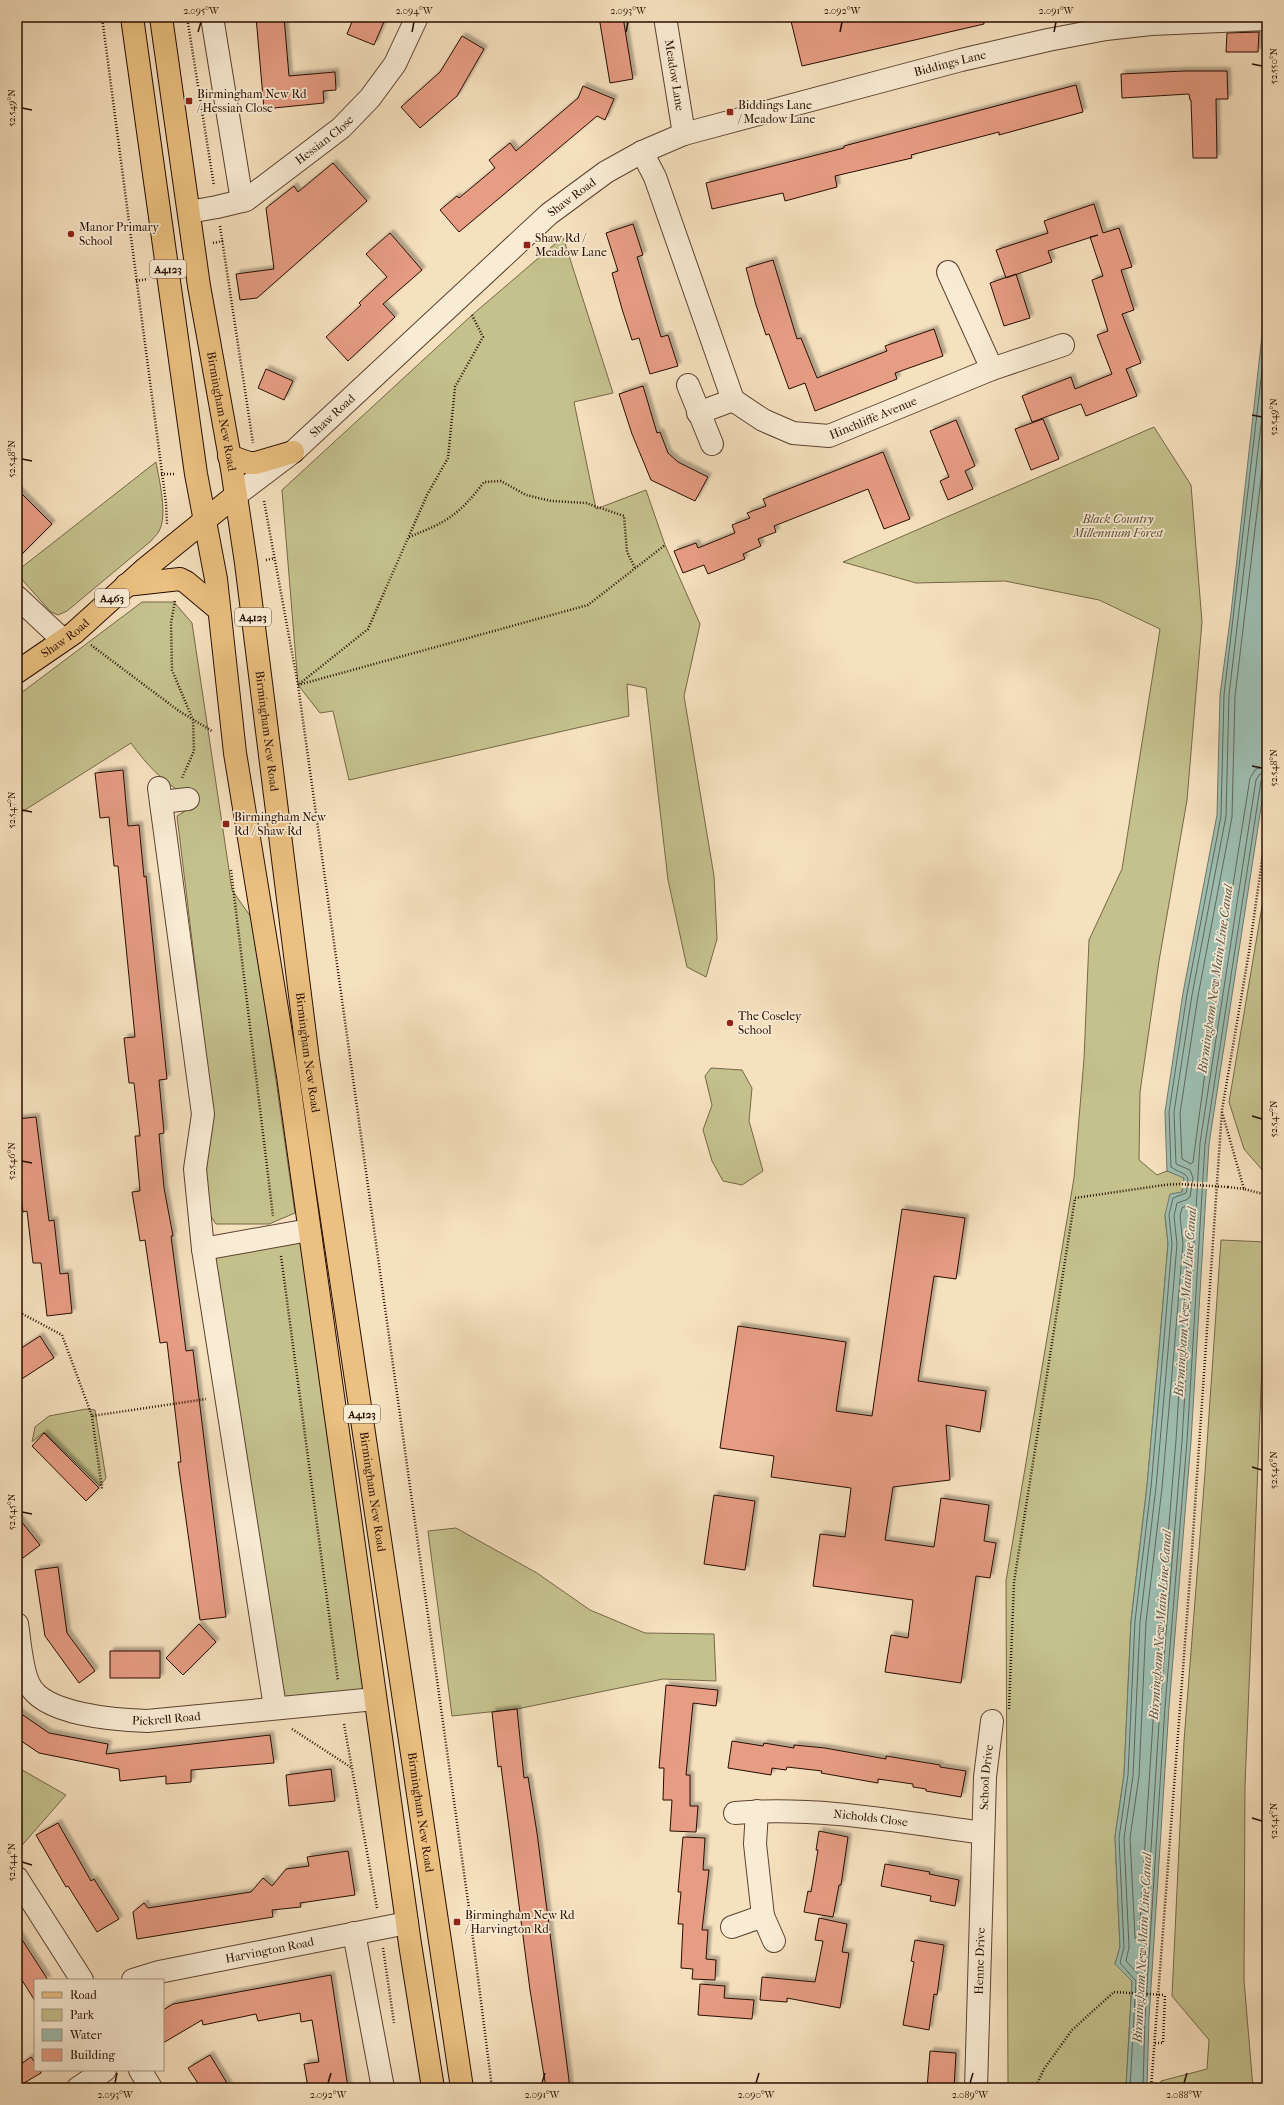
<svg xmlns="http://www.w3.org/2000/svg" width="1284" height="2105" font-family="'IM FELL French Canon',serif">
  <defs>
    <filter id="shadow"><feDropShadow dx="3.5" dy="-3.5" stdDeviation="1" flood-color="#0004"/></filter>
  </defs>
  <rect width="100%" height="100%" fill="#f6e1bf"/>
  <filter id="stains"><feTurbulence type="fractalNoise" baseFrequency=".005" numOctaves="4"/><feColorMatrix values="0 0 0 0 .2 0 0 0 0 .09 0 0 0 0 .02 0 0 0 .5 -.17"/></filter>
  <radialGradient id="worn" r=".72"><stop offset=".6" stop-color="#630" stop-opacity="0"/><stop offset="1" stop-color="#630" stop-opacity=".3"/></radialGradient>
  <path fill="#c4c18d" stroke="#766747" d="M563 237 613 393 574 402 596 509 646 490 665 545 700 624 684 696 714 876 717 939 706 977 687 967 668 880 646 688 627 684 629 716 349 780 333 711 320 713 298 685 282 490 472 315Z
    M1154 427 1191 485 1202 622 1187 800 1159 961 1140 1092 1139 1160 1157 1175 1167 1171 1184 1177 1182 1192 1165 1215 1168 1244 1159 1350 1147 1486 1131 1621 1124 1775 1115 1837 1120 1947 1115 1964 1132 1981 1126 2088H1008L1006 1581 1074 1178 1084 1059 1089 940 1122 869 1160 629 1099 600 1005 581 916 583 843 562Z
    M156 462C159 479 168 516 159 531 157 535 153 538 151 541L67 611 58 615 51 612 17 574V571Z
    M142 602H174L192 623 232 890 253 920 295 1213 269 1224H216L206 1209 199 1168 211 1097 177 816 187 810 184 794C162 781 146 764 131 743L17 815V696Z
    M1267 877V1159L1264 1172 1244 1149 1229 1102Z
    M711 1068 742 1070 752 1088 749 1121 763 1171 742 1185 723 1181 712 1161 703 1130 712 1105 705 1076Z
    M302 1231 375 1699 275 1707 203 1249Z
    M1221 1240 1267 1242 1245 1786 1244 1980 1253 2088H1160L1161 2081 1207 2069 1209 2040 1172 1996 1184 1741 1205 1473Z
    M86 1409 95 1410 106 1478 100 1486 44 1432 32 1442 35 1427 49 1416Z
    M456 1528 537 1573 590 1610 645 1633 714 1634 716 1681 663 1679 517 1709 452 1716 428 1531Z
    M17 1767 66 1795 17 1851Z"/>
  <path fill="#9dbeb1" stroke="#6e776b" d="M1267 291V769L1209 1144 1191 1441 1169 1707 1149 2018 1147 2088H1126L1132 1981 1115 1964 1120 1947 1115 1837 1124 1775 1131 1621 1147 1486 1159 1350 1168 1244 1165 1215 1170 1194 1182 1192 1184 1178 1167 1171 1165 1112 1183 993 1217 815 1220 695 1231 613Z"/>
  <path fill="#f6e1bf" d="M1182 1181 1209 1182 1208 1189 1181 1188Z"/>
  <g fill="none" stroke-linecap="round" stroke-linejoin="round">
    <path stroke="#626659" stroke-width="1" d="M1267 374 1229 695 1226 816 1192 995 1174 1112 1176 1164 1190 1170 1193 1178 1190 1197 1186 1200 1177 1203 1174 1216 1177 1244 1168 1351 1156 1487 1140 1622 1133 1776 1124 1838 1129 1947 1126 1961 1141 1977 1143 1975 1160 1707 1182 1441 1200 1143 1256 780 1260 774 1267 772
      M1267 429 1235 696 1232 817 1198 996 1180 1113 1182 1159 1191 1164 1193 1162 1215 998 1250 778 1256 769 1267 766
      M1188 1206 1190 1208 1176 1440 1154 1706 1139 1938 1137 1940 1135 1938 1130 1838 1139 1776 1146 1622 1162 1488 1174 1351 1183 1244 1180 1216 1182 1208Z
      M1130 2088 1136 1981 1120 1963 1124 1947 1119 1838 1128 1775 1135 1621 1151 1487 1163 1351 1172 1244 1169 1215 1173 1198 1186 1193C1191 1171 1186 1177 1171 1167L1169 1112 1187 994 1221 816 1224 695 1267 328
      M1143 2088 1145 2018 1165 1707 1187 1441 1205 1144 1261 781 1263 777H1267"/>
  </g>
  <path fill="#e79d84" stroke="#280d01" filter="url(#shadow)" d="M256 17H284L289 76 335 72 336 90 323 91 324 103 264 109Z
    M354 17H386L374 45 347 34Z
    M599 17H623L633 79 610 83Z
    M790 17H983L984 24 802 66Z
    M1259 32 1258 52H1226L1227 33Z
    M462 36 484 49 457 96 420 128 401 107 440 72Z
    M1184 71H1227L1228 99H1216L1217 158H1193L1191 100H1190L1189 94 1122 98 1121 74Z
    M1076 85 1083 112 999 135V132L911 155 912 158 835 176 837 187 785 201 783 193 712 209 706 183 844 148V146Z
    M583 86 614 99 605 120 597 116 459 232 440 210 457 196 459 198 495 168 489 160 510 143 516 151 578 98Z
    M333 163 367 201 257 298 240 300 236 274 274 269 266 208 294 186 298 192Z
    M1094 204 1103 233 1119 228 1132 267 1121 270 1134 310 1122 314 1141 363 1126 369 1137 396 1086 416 1081 404 1032 422 1022 396 1071 377 1075 389 1112 374 1097 335 1108 331 1092 280 1103 276 1090 237 1098 235 1048 251 1052 262 1006 278 996 250 1048 233 1044 221Z
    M633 224 643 255 637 257 661 337 668 335 678 366 650 374 639 338 632 340 622 309 612 273 618 271 606 233Z
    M390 233 422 270 383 304 395 317 348 361 326 337 361 305 359 303 387 277 366 254Z
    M773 260 797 339 801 338 817 378 887 351 885 346 934 329 943 356 895 373 897 379 815 411 805 383 789 389 769 334 766 335 756 305 746 268Z
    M1016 274 1030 318 1004 326 990 283Z
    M266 369 293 381 284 400 258 388Z
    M643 386 657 433 660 432 668 453 678 462 708 477 695 501 651 480 632 434 619 394Z
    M1043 419 1059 459 1031 470 1015 429Z
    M956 420 975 466 965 471 973 489 948 500 940 481 949 477 930 431Z
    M883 452 910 519 884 529 868 489 774 526 776 532 758 539 761 546 743 554 745 559 708 574 704 565 683 573 674 551 696 543 698 548 735 533 732 525 750 518 747 513 766 506 763 499Z
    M17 489 52 524 17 559Z
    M123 770 128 826 139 825 144 877 146 876 167 1079 159 1080 164 1133 159 1134 164 1188 173 1236H171L186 1351 193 1350 226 1617 200 1620 178 1462H181L167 1342 160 1343 145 1240 140 1241 132 1192 140 1191 135 1136H140L134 1083H129L124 1038 135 1037 118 866H114L109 817 100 818 95 773Z
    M36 1117 49 1221 54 1220 60 1274 68 1273 72 1313 47 1316 41 1263H33L27 1211 23 1212 17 1158V1119Z
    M902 1209 965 1218 956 1279 934 1276 918 1381 986 1391 980 1432 946 1425 950 1480 893 1487 885 1540 934 1547 941 1498 989 1505 984 1541 996 1543 990 1578 976 1576 961 1683 885 1672 891 1635 908 1638 913 1600 813 1586 820 1534 845 1537 851 1488 771 1477 774 1456 720 1448 738 1326 846 1342 836 1411 872 1416Z
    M40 1336 54 1358 17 1382V1351Z
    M44 1433 99 1488 86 1501 32 1446Z
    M714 1495 755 1501 745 1570 704 1564Z
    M17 1516 40 1545 23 1558 17 1549Z
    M58 1567 67 1633 95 1671 79 1683 45 1636 35 1570Z
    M199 1624 216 1642 183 1675 166 1658Z
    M110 1651H160V1678H110Z
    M666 1685 718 1690 716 1706 693 1703 686 1775H690V1806H698L696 1832 670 1831 672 1800H663L664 1768H659Z
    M517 1709 524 1778 528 1777 537 1833 570 2088H546L530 1990 501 1766 498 1767 492 1712Z
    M17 1711 49 1733 108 1744 106 1754 270 1735 274 1763 191 1770V1782L166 1784V1776L120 1781 119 1769 39 1753 17 1738Z
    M732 1741 763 1746 764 1743 794 1748V1745L825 1748 886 1759V1756L940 1765V1767L966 1771 961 1797 926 1791V1789L913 1787V1784L878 1779V1783L821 1773 822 1771 787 1767 786 1770 772 1768 771 1775 728 1768Z
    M331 1769 335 1801 289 1806 286 1775Z
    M58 1823 91 1881 94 1879 119 1919 97 1932 68 1886 66 1887 36 1835Z
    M819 1831 848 1837 841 1885H839L833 1917 804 1912 808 1891 811 1892 818 1850H816Z
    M683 1837 705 1838 703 1870H709L702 1930H708L706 1959 716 1960 715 1980 692 1979 693 1969 681 1968 683 1924H678L681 1892H678Z
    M348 1851 355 1895 300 1903 301 1907 272 1910 273 1917 137 1939 133 1912 144 1903 148 1908 251 1892 263 1878 272 1886 286 1869 309 1866 307 1857Z
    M885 1864 930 1872 929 1874 959 1880 955 1906 930 1901 931 1896 881 1886Z
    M819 1918 847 1924 842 1952 849 1953 840 2008 787 1998V2002L760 2000 762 1977 815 1982 823 1941 815 1940Z
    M17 1932 48 1980H35V2001L17 1972Z
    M915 1940 944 1945 937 1995 934 1994 929 2030 903 2025 914 1962 911 1961Z
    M331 1975 348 2088H308L304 2064 319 2062 312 2020 301 2022 300 2013 258 2021 256 2014 203 2025 202 2020 163 2043V2010L173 2004Z
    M700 1984 725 1986 724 1998 754 2000 752 2019 698 2015Z
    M930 2051 956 2053 954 2088H927Z
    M210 2055 230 2088H201L188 2068Z
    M31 2057 35 2063V2070H39L41 2073 17 2087V2067Z"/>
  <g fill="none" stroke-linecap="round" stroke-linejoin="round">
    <g stroke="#5c4230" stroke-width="24">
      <g id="minor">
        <path d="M212 17 242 201"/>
        <path id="s1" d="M665 17 684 134"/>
        <path id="s2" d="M642 152 655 177 733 400 763 420 793 433 829 436 992 369 1063 345"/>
        <path id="s3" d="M189 212 217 207 246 200 341 128 370 98 395 64 417 17"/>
        <path d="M948 272 992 369"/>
        <path d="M688 385 712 444"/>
        <path d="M698 413 733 400"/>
        <path id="s4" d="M236 495 293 452 549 214 606 172 642 152 684 134 961 60 1048 40 1106 29 1151 24 1267 19"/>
        <path d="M17 597 63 640"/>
        <path d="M159 788 203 1114 195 1169 203 1249 309 1230"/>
        <path d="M161 802 188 799"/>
        <path d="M203 1249 275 1707"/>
        <path id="s5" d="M17 1624C20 1641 21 1668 29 1684 43 1715 117 1720 147 1721L375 1699"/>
        <path d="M757 1811 755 1844 763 1916 774 1941"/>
        <path id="s6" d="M735 1813C818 1806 901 1822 983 1833"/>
        <path d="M17 1878 82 1980"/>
        <path d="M732 1927 763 1916"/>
        <path d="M354 1933 383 2088"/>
        <path id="s7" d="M133 1980 159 1972 407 1923"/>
        <path d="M140 2070 151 2088"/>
        <path d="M78 2088 105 2070"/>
        <path id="s8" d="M976 2088 985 1777 992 1721"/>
      </g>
    </g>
    <g stroke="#280d01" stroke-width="24">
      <g id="major">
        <path id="s9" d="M17 672 74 633 146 568 236 495"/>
      </g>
    </g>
    <g stroke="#280d01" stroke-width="24">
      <g id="highway">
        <path d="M132 17 196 474 216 579 235 753 288 1076 410 1944 433 2088"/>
        <path id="s10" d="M161 17 199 286 232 469 246 563 308 1059 462 2088"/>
        <path d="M229 456 249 463H256L293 452"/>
        <path d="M126 585 180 579 186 582 217 608"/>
      </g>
    </g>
    <path stroke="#280d01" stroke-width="2.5" stroke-dasharray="1 2" stroke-linecap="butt" d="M102 17 166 503 167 524
      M187 17 214 186
      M220 226 253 443
      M213 243 223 241
      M136 281 148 279
      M472 315 483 337 455 387 448 458 427 495 368 629 298 685 588 605 665 545
      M161 474H175
      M264 501 298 685 471 1923 492 2088
      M409 537C447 522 459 515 484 482L501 481 526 495 551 501 586 503 624 516 627 552 635 568
      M266 560 275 558
      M175 601 171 623 172 670 193 720 194 751 182 778
      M91 645 179 711 212 731
      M231 870 273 1216
      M1222 1112 1244 1189 1267 1195
      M1228 1187 1244 1189
      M281 1256 338 1681
      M17 1311 62 1335 92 1416 206 1399
      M92 1416 102 1489
      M1009 1709 1014 1582 1075 1198 1164 1185
      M344 1724 377 1908
      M292 1729 352 1768
      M383 1948 394 2023
      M1155 2043H1163L1165 1995
      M1035 2088 1044 2069 1072 2030 1114 1992
      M1151 2088 1191 1564 1222 1110 1249 952 1267 825"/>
    <use href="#minor" stroke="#f9ecd5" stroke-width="22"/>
    <use href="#major" stroke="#ebc080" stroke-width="22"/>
    <use href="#highway" stroke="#ebc080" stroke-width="22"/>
    <path stroke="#280d01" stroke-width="2.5" stroke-dasharray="1 2" stroke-linecap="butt" d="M1164 1185 1179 1184 1228 1187
      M1114 1992 1165 1995"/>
  </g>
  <path fill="none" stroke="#280d01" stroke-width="1.5" d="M198 32 201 22M412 32 414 22M626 32 628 22M840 32 842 22M1054 32 1056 22M1252 64 1262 66M22 108 32 110M1252 415 1262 417M22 459 32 461M1252 766 1262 768M22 810 32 812M1252 1116 1262 1119M22 1161 32 1163M1252 1467 1262 1470M22 1512 32 1514M1252 1818 1262 1821M22 1862 32 1865M115 2083 117 2073M328 2083 331 2073M542 2083 545 2073M756 2083 759 2073M970 2083 973 2073M1184 2083 1187 2073"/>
  <g fill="#8f2418" stroke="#f9ecd5" stroke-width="1.5">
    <rect x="185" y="97" width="8" height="8" rx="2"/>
    <rect x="726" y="108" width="8" height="8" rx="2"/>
    <circle cx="71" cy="234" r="4"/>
    <rect x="523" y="241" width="8" height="8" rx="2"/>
    <rect x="222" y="820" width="8" height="8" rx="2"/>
    <circle cx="730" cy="1023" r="4"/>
    <rect x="453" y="1918" width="8" height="8" rx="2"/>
  </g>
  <g text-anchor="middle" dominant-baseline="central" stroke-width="3.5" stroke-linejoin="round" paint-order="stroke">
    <g fill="#f9ecd5" stroke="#675041" stroke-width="1">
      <rect x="150" y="260" width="36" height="18" rx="3"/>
      <rect x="95" y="589" width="34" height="18" rx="3"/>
      <rect x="235" y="608" width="36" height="18" rx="3"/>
      <rect x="344" y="1405" width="36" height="18" rx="3"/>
    </g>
    <g font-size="11" font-weight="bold" fill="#280d01">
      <text x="168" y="269">A4123</text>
      <text x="112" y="598">A463</text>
      <text x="253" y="617">A4123</text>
      <text x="362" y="1414">A4123</text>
    </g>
    <g font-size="12" fill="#280d01" stroke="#f9ecd5">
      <text stroke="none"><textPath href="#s4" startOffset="854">Biddings Lane</textPath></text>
      <text stroke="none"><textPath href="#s1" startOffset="59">Meadow Lane</textPath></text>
      <text stroke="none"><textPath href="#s3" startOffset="157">Hessian Close</textPath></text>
      <text stroke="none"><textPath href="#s4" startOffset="449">Shaw Road</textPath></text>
      <text stroke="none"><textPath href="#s10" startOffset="399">Birmingham New Road</textPath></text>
      <text stroke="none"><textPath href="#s4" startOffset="125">Shaw Road</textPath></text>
      <text stroke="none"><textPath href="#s2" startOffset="417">Hinchliffe Avenue</textPath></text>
      <text stroke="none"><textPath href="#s9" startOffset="59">Shaw Road</textPath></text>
      <text stroke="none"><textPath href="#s10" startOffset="722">Birmingham New Road</textPath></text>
      <text stroke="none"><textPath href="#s10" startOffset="1046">Birmingham New Road</textPath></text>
      <text stroke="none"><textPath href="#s10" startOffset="1490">Birmingham New Road</textPath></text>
      <text stroke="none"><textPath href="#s5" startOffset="209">Pickrell Road</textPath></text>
      <text stroke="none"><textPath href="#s8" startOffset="311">School Drive</textPath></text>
      <text stroke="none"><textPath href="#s10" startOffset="1814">Birmingham New Road</textPath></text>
      <text stroke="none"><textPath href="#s6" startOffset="136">Nicholds Close</textPath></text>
      <text stroke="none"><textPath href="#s7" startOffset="140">Harvington Road</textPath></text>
      <text stroke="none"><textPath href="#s8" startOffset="127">Henne Drive</textPath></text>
    </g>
    <g font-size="12" fill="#280d01" stroke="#f9ecd5" text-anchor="start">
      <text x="197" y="94">Birmingham New Rd<tspan x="197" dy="14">/ Hessian Close</tspan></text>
      <text x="738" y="105">Biddings Lane<tspan x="738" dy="14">/ Meadow Lane</tspan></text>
      <text x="79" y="227">Manor Primary<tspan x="79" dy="14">School</tspan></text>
      <text x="535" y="238">Shaw Rd /<tspan x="535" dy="14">Meadow Lane</tspan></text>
      <text x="234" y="817">Birmingham New<tspan x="234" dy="14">Rd / Shaw Rd</tspan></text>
      <text x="738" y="1016">The Coseley<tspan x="738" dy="14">School</tspan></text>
      <text x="465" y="1915">Birmingham New Rd<tspan x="465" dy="14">/ Harvington Rd</tspan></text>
    </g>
    <g font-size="12" font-style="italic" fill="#5f4c32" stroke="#f9ecd5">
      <text x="1118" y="519">Black Country<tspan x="1118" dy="14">Millennium Forest</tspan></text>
    </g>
    <g font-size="13" font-style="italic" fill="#575447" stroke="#f9ecd5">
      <text transform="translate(1215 979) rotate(-82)">Birmingham New Main Line Canal</text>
      <text transform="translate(1185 1302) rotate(-86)">Birmingham New Main Line Canal</text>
      <text transform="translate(1160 1625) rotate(-86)">Birmingham New Main Line Canal</text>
      <text transform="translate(1142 1948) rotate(-87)">Birmingham New Main Line Canal</text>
    </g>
  </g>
  <rect width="1284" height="2105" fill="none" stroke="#f6e1bf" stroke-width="44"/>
  <rect x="34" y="1979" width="130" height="92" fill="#f9ecd5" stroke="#a59380"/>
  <rect x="42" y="1992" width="20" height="6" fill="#ebc080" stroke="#a59380"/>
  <text x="70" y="1999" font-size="12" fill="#280d01">Road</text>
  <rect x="42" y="2009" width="20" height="12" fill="#c4c18d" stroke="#a59380"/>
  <text x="70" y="2019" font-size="12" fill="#280d01">Park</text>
  <rect x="42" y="2029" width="20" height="12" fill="#9dbeb1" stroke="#a59380"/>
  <text x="70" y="2039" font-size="12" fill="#280d01">Water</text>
  <rect x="42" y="2049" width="20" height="12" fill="#e79d84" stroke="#a59380"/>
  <text x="70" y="2059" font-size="12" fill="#280d01">Building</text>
  <rect x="22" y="22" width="1240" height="2061" fill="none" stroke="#280d01" stroke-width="1.5"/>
  <g font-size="10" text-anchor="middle" fill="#280d01">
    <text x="201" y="14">2.095°W</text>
    <text x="414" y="14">2.094°W</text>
    <text x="628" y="14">2.093°W</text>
    <text x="842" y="14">2.092°W</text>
    <text x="1056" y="14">2.091°W</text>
    <text transform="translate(1273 66) rotate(-90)" y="4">52.550°N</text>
    <text transform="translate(11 108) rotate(-90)" y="4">52.549°N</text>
    <text transform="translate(1273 417) rotate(-90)" y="4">52.549°N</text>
    <text transform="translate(11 459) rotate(-90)" y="4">52.548°N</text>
    <text transform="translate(1273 768) rotate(-90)" y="4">52.548°N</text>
    <text transform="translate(11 810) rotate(-90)" y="4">52.547°N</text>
    <text transform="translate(1273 1119) rotate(-90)" y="4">52.547°N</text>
    <text transform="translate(11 1161) rotate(-90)" y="4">52.546°N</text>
    <text transform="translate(1273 1470) rotate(-90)" y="4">52.546°N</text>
    <text transform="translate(11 1512) rotate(-90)" y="4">52.545°N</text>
    <text transform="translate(1273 1821) rotate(-90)" y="4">52.545°N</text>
    <text transform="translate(11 1862) rotate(-90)" y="4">52.544°N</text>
    <text x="115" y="2098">2.093°W</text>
    <text x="328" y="2098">2.092°W</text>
    <text x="542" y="2098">2.091°W</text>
    <text x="756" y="2098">2.090°W</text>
    <text x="970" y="2098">2.089°W</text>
    <text x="1184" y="2098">2.088°W</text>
  </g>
  <rect width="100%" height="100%" filter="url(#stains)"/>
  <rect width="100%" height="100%" fill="url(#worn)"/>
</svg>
